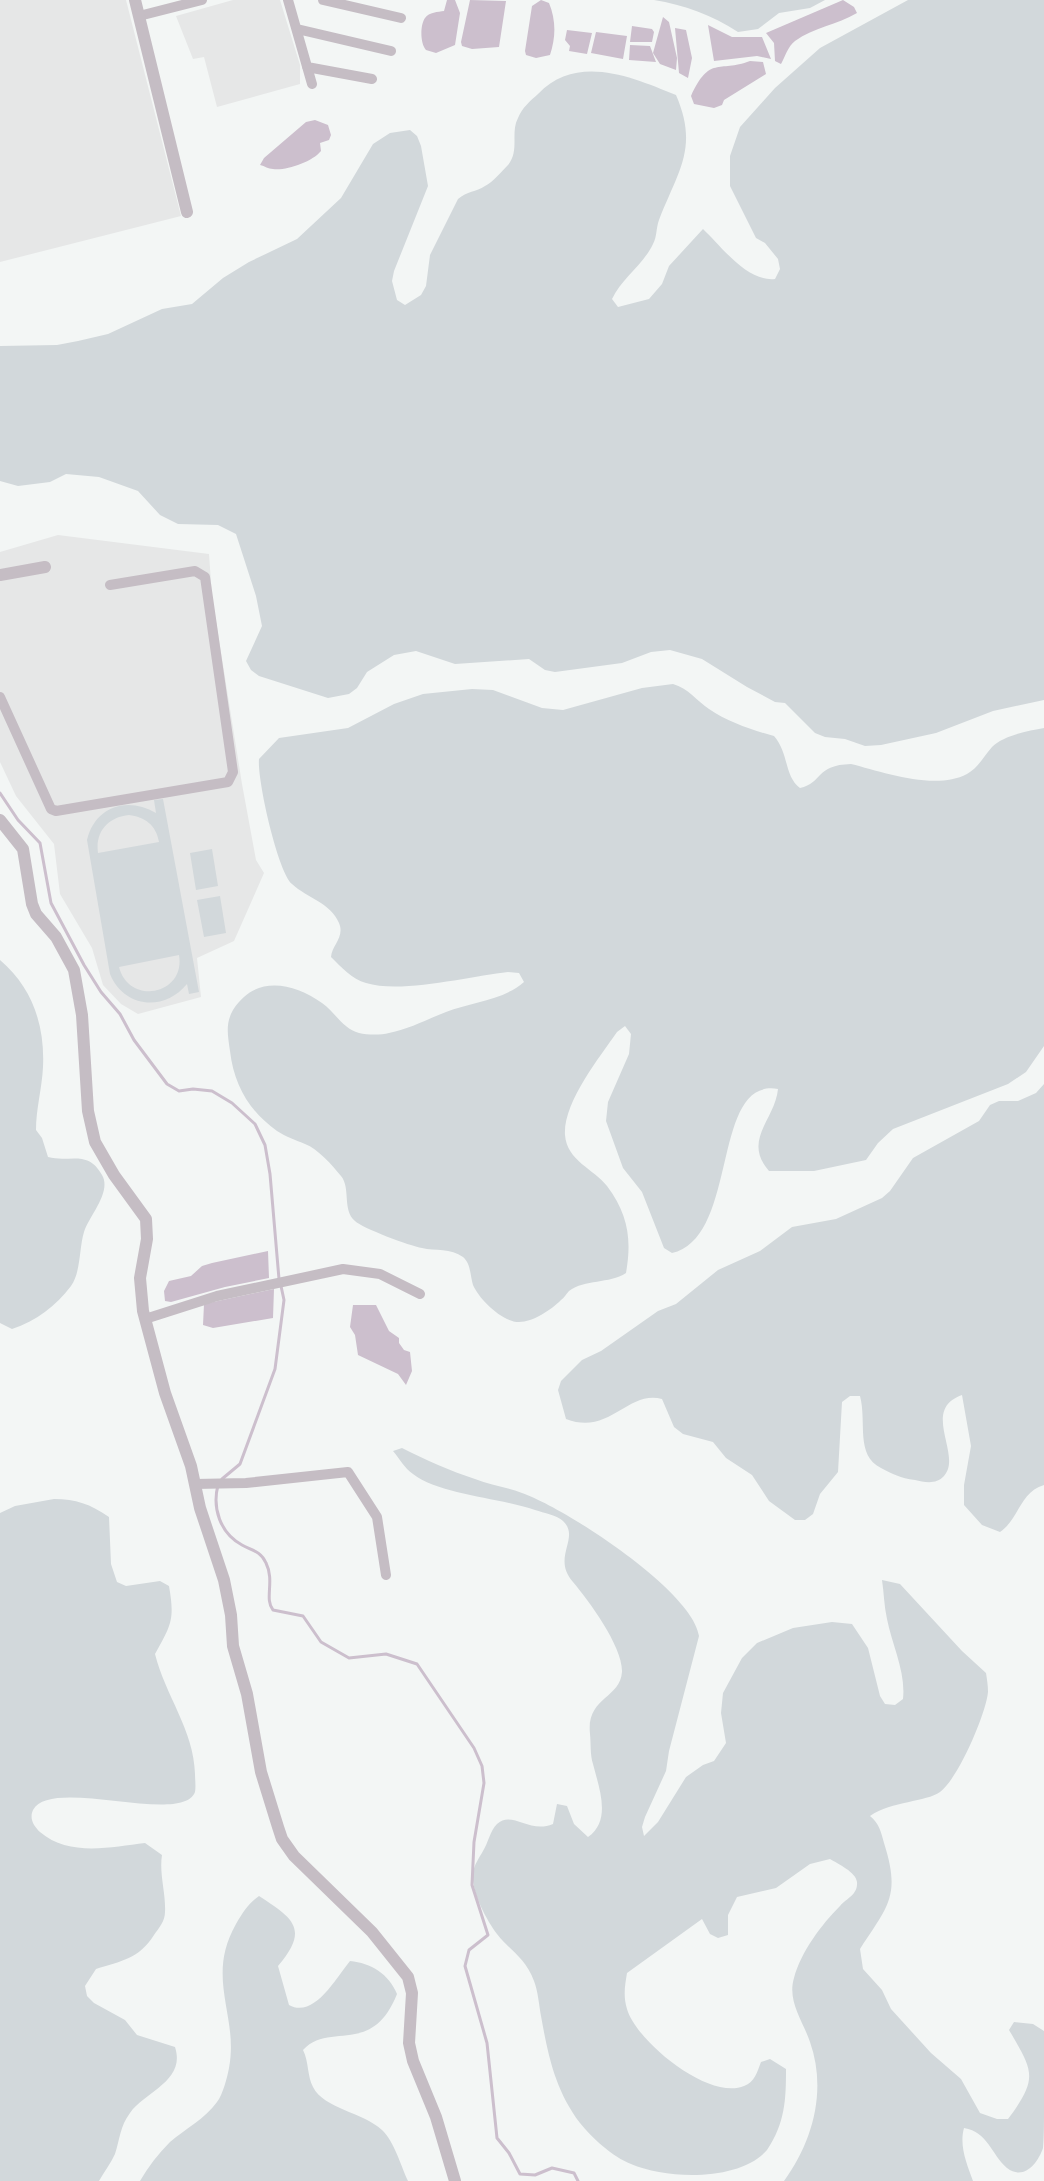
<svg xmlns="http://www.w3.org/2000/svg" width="1044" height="2181" font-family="Quicksand,sans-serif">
  <rect width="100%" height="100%" fill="#f3f6f5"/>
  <path fill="#e6e7e7" d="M0 0H126L181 216 0 262Z
    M233 0H280L300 65V84L217 107 204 57 193 59 176 16Z
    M58 535 209 554 212 596 242 784 256 860 264 873 234 941 197 958 201 997 138 1014 121 1004 103 985 92 948 60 894 54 844 16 796 0 762V552Z"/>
  <path fill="#d2d8db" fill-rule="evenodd" d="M654 0H825L810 8 779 13 758 29 738 32C712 15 684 5 654 0Z
    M908 0H1044V700L993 711 936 733 881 745 865 746 845 739 825 737 815 733 785 703 775 702 747 687 702 659 670 650 651 652 622 663 555 672 545 670 529 659 455 664 416 651 394 655 367 672 357 688 349 694 328 698 259 676 251 670 246 661 262 626 256 596 236 534 218 525 178 524 160 515 138 491 99 477 66 474 50 482 18 486 0 481V346L57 345 78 341 108 334 162 309 192 304 223 278 249 262 297 239 341 198 373 144 390 133 410 130 417 136 421 146 428 186 394 271 392 281 397 300 405 305 421 295 426 286 430 255 458 199C467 191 476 192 485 186 493 182 502 171 508 165 520 150 510 133 518 118 522 108 530 101 538 94 577 53 632 77 676 95 699 148 678 171 659 220 656 228 657 237 653 244 643 265 622 278 612 299L618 307 649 299 662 284 669 266 703 229C722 247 747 282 775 279L780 269 778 259 765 243 756 238 730 186V156L740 127 775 88 820 48Z
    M673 684C688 688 697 701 709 709 728 722 752 730 774 736 789 753 784 776 800 788 823 783 815 765 851 764 883 772 935 791 967 774 979 767 983 757 992 747 1004 735 1028 731 1044 728V1046L1026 1072 1008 1084 893 1129 878 1143 866 1160 814 1171H769C742 1140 775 1120 778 1089 710 1077 740 1237 672 1253L664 1248 642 1192 623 1168 606 1121 608 1102 629 1054 631 1034 625 1026 617 1032C599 1058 563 1103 565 1135 567 1161 594 1169 607 1186 628 1214 632 1239 626 1273 609 1284 585 1279 569 1291 566 1294 564 1298 561 1300 551 1310 533 1322 519 1322 502 1322 479 1299 473 1285 470 1275 471 1264 463 1257 451 1248 435 1251 422 1248 410 1246 362 1228 355 1221 342 1210 351 1188 341 1176 332 1165 318 1149 305 1144 296 1140 286 1137 277 1131 249 1111 234 1085 230 1051 228 1036 225 1024 233 1010 255 975 292 982 322 1003 335 1012 343 1029 359 1033 368 1035 381 1035 389 1033 410 1029 427 1019 446 1012 471 1002 504 1000 524 982L519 973 508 972C471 976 401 994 366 983 352 979 341 967 331 957 332 945 345 937 339 923 331 903 307 898 292 884 278 872 257 780 259 759L279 738 348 728 394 704 423 694 472 689 493 690 542 708 563 710 642 688Z
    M163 799 199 992 189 994 187 984C164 1012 124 1008 110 974L87 840C95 806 128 796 156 813L154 800ZM129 815C145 817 156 825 159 842L98 853C95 832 108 817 129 815ZM179 955C186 995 129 1006 119 967Z
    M212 849 218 886 196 890 190 853Z
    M220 896 226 933 204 937 197 900Z
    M0 960C32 987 45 1025 43 1067 42 1088 36 1109 36 1130L42 1138 48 1157C69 1163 88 1149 102 1175 112 1192 89 1216 84 1232 79 1248 81 1272 71 1286 56 1306 36 1321 12 1329L0 1323Z
    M1044 1084V1485C1020 1492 1019 1519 1000 1532L982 1525 964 1505V1485L971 1446 962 1395C920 1410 963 1455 944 1476 936 1485 924 1482 915 1480 900 1478 893 1474 881 1468 855 1455 867 1422 860 1396H850L842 1402 838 1472 820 1494 813 1514 805 1520H795L769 1501 752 1475 726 1458 713 1442 683 1434 674 1427 662 1399C627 1390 610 1436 566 1419L558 1390 561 1381 582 1360 601 1351 658 1311 676 1304 718 1270 760 1251 792 1227 836 1219 882 1198 890 1191 913 1158 979 1121 990 1105 999 1101H1018L1036 1093Z
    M402 1448C426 1460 450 1471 475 1479 490 1485 507 1487 522 1493 565 1508 693 1591 699 1636L669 1751 666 1771 645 1817 642 1827 644 1836 658 1822 686 1777 703 1765 714 1761 726 1743 721 1713 723 1693 742 1658 757 1643 793 1628 832 1622 852 1624 868 1648 880 1696 885 1704 895 1705 903 1699C906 1672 892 1645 887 1619 884 1606 884 1593 882 1580L900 1584 962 1651 986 1673C987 1679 988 1686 988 1692 986 1714 958 1779 940 1792 926 1802 892 1801 870 1816 879 1823 881 1832 884 1843 901 1896 888 1906 860 1949L863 1969 882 1990 891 2009 931 2053 961 2079 980 2113 997 2119H1008C1039 2078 1033 2071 1009 2030L1014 2022 1033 2024 1044 2031C1044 2057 1044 2084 1044 2111 1044 2123 1044 2137 1043 2148 1038 2163 1024 2181 1007 2168 991 2154 988 2132 964 2128 959 2146 967 2164 973 2181H784C813 2141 827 2090 810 2042 803 2021 787 2001 794 1978 801 1952 821 1925 840 1906 847 1898 858 1895 857 1882 856 1872 838 1864 830 1859L810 1864 776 1888 737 1897 728 1915V1935L718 1938 710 1934 702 1919 627 1973C625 1985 623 1996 627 2009 636 2041 709 2101 744 2086 755 2082 757 2072 761 2062L770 2059 786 2069C786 2100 785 2123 767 2150 741 2181 668 2180 631 2164 613 2157 592 2138 580 2123 555 2090 548 2055 541 2016 539 2005 538 1991 534 1981 525 1957 510 1951 497 1934 486 1919 471 1891 473 1873 474 1865 479 1858 483 1851 488 1843 490 1831 497 1824 512 1810 529 1834 553 1824L557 1804 567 1806 574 1824 588 1837C612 1820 599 1788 593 1764 590 1755 591 1743 590 1734 586 1697 620 1699 622 1672 623 1647 589 1601 573 1582 551 1557 581 1538 563 1521 557 1515 544 1513 535 1510 502 1498 440 1495 413 1474 405 1469 399 1458 393 1451Z
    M54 1499C76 1499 90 1504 109 1517L111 1564 117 1582 126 1586 160 1581 169 1586C175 1620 171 1625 155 1654 165 1695 194 1730 195 1774 195 1779 196 1787 195 1792 182 1826 51 1776 33 1810 29 1819 34 1826 40 1832 69 1857 111 1847 145 1843L162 1855C159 1874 166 1893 165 1912 165 1921 159 1928 154 1935 139 1959 121 1961 96 1969L85 1986 87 1996 94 2003 125 2020 137 2035 175 2047C186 2081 146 2091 130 2113 120 2126 120 2139 115 2154 111 2163 104 2172 99 2181H0V1513L15 1506Z
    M259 1896C293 1918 310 1929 278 1966L289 2005C314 2019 336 1978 350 1961 371 1963 389 1974 397 1994 372 2057 330 2021 303 2050 309 2062 307 2076 313 2087 324 2109 363 2112 382 2130 394 2141 401 2166 408 2181H140C148 2167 158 2154 170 2142 185 2129 205 2119 217 2102 223 2094 227 2078 229 2068 239 2015 205 1979 236 1924 243 1912 248 1904 259 1896Z"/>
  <path fill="#ccbfcd" d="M447 0H455L460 13 455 45 436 53 426 50C420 43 420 25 425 18 429 12 438 12 444 11Z
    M470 0 506 1 499 47 472 49 462 46 461 42Z
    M541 0 549 3C556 20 556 37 550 55L536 58 526 55 525 51 532 6Z
    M843 0 854 7 857 13C837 25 814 27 795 41 788 46 785 57 781 64L775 61 774 43 766 33Z
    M663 17 669 22 677 58 676 70 660 64 653 53Z
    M708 25 732 37H762L771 59 757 56 714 61Z
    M632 26 652 29 654 32 652 42H630Z
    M675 28 686 30 692 58 688 78 679 73Z
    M567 30 592 33 587 54 569 51 570 46 565 40Z
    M596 32 627 36 623 59 591 53Z
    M630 45 650 46 656 62 629 60Z
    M750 61 763 62 766 74 724 100 722 105 714 108 694 104 691 96C710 55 718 73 750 61Z
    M315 120 328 125 331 135 329 140 320 143 321 151C312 162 286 171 273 169 268 169 265 166 260 165L264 158 306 122Z
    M268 1251 269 1278 225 1287 171 1302 165 1301 164 1291 169 1281 191 1276 202 1266 212 1263Z
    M274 1289 273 1318 213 1328 203 1325 204 1304Z
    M353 1305H376L389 1331 399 1338V1343L404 1350 410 1352 412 1371 406 1385 398 1374 358 1355 355 1335 350 1327Z"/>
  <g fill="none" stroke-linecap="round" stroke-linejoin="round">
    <path stroke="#ccbfcd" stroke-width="3" d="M0 793 18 820 40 843 51 903 84 965 101 992 120 1014 134 1040 167 1084 179 1091 193 1089 212 1091 232 1103 255 1124 265 1145 270 1174 279 1279
      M222 1479 240 1464 275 1369 284 1300 281 1286
      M218 1485C212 1508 220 1533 242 1545 251 1550 261 1551 266 1563 275 1581 264 1599 273 1610L303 1616 321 1642 349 1658 386 1654 417 1664 474 1748 482 1766 484 1783 474 1842 472 1885 488 1935 469 1950 465 1966 487 2043 497 2138 509 2153 520 2174 535 2175 552 2168 574 2173 578 2181"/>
    <path stroke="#c5bdc4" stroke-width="10" d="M288 0 312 84
      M323 0 401 18
      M139 16 202 0
      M297 29 391 51
      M307 67 372 79
      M0 697 51 809 56 811 228 782 233 772 205 577 195 571 110 585
      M145 1319 217 1296 343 1269 380 1274 420 1294
      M195 1484 246 1483 348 1472 377 1517 386 1575"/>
    <path stroke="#c5bdc4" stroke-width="12" d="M135 0 187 212
      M0 575 45 567
      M0 820 23 849 32 904 36 914 56 937 74 970 82 1015 88 1111 95 1142 114 1175 146 1219 147 1239 140 1278 143 1311 165 1393 191 1466 200 1508 224 1580 231 1615 233 1646 247 1694 261 1772 278 1827 282 1839 294 1856 372 1932 408 1977 412 1993 409 2043 413 2061 436 2117 455 2181"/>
  </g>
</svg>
